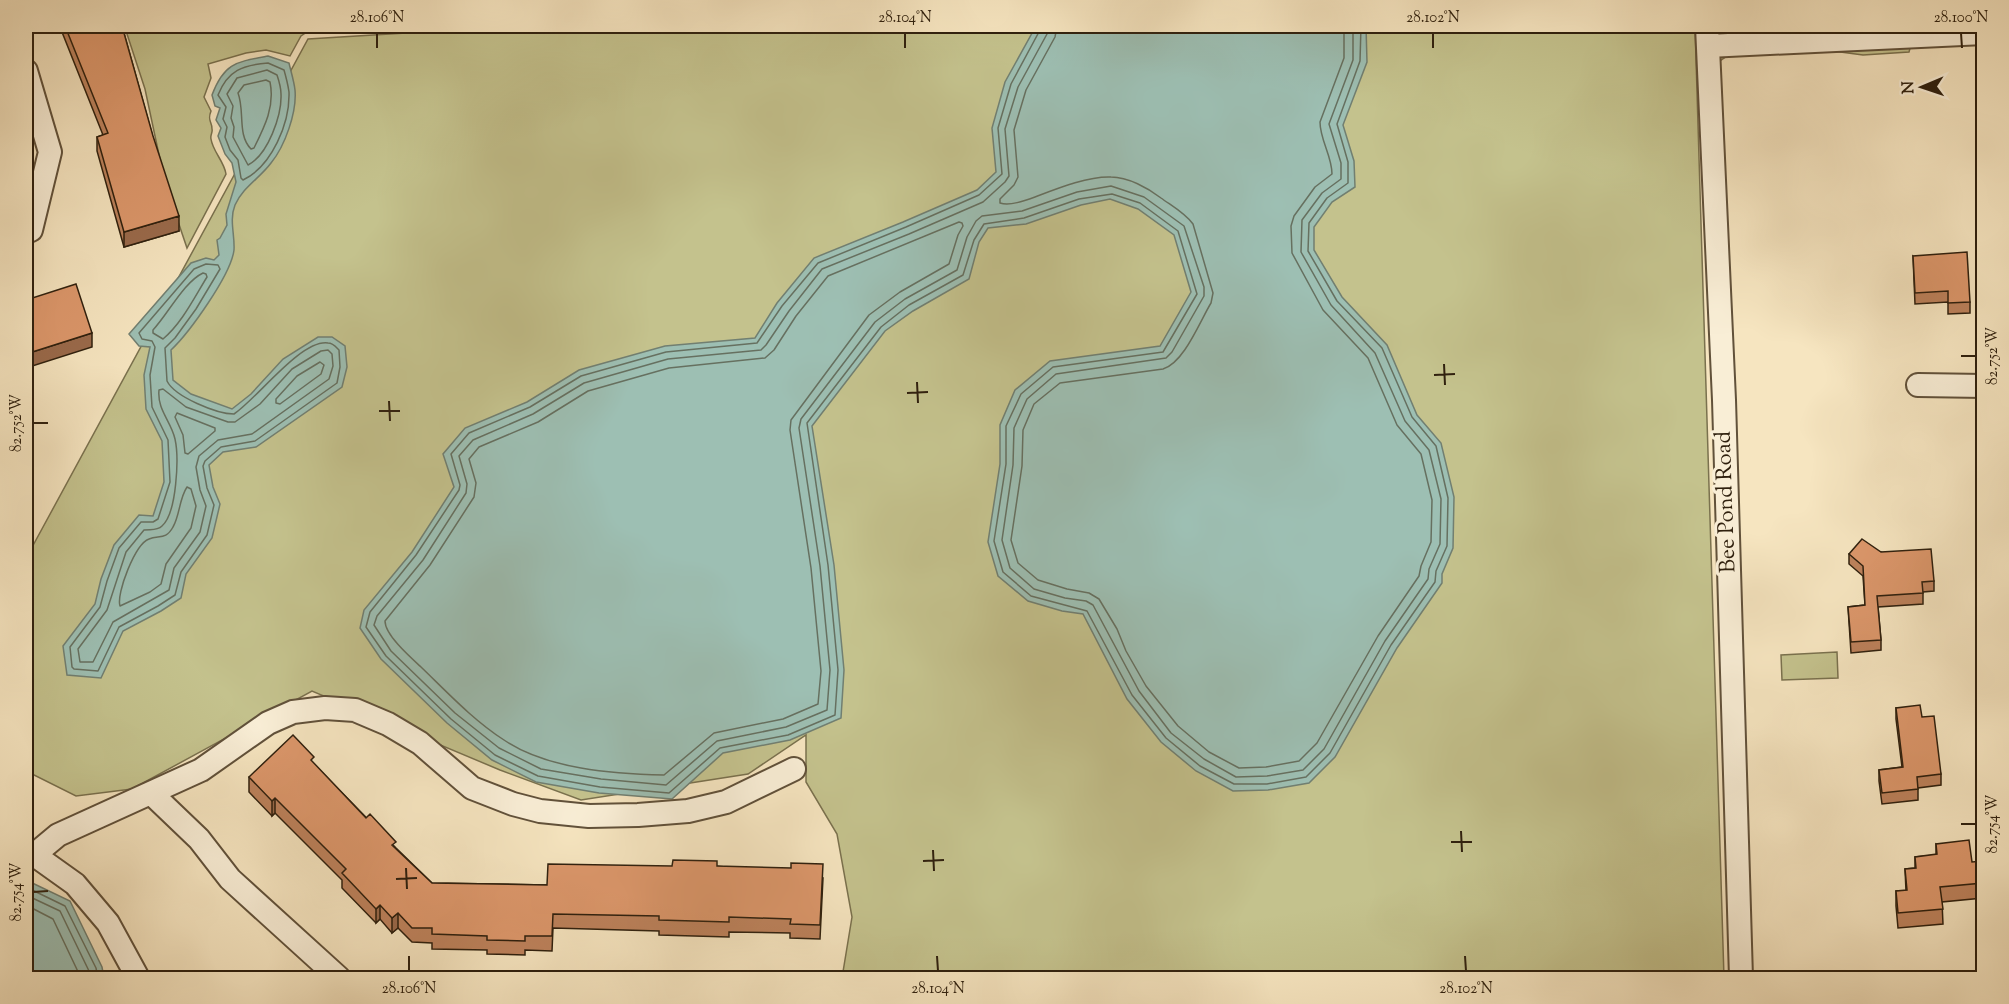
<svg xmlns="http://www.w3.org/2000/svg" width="2009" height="1004" font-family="'Sorts Mill Goudy',serif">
  <rect width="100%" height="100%" fill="#f6e5c0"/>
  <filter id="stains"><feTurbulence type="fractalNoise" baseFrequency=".00333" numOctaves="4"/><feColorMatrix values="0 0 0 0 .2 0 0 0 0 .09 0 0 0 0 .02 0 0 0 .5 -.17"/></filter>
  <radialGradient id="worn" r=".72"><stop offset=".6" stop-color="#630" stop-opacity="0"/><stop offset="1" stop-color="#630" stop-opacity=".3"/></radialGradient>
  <path fill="#c4c28d" stroke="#7a714e" stroke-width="1.5" d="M127 26H412L307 32 301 36 290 56 266 50 246 53 208 64 211 78 204 97 211 111C207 121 212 121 212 129 213 132 210 135 211 139 213 152 224 161 226 174L187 248 165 183 145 89 127 34Z
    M422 26H1695L1724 978H842L852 917 837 834 806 782V735L748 774 581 800 500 770 312 691 132 789 76 796 26 771V563L30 551 308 39 422 32Z
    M1716 26H1916L1909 52 1863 55 1750 40 1720 61 1718 67Z
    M1837 652 1838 678 1782 680 1781 655Z"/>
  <path fill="#9dbfb3" stroke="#717f71" stroke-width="1.5" d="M1036 26H1366L1367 62 1343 125 1354 161 1355 187 1332 202 1314 227V250L1342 297 1387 345 1417 415 1441 443 1454 497 1453 548 1442 574V583L1397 648 1335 757 1309 783 1268 790 1233 791 1196 771 1161 742 1127 699 1083 614 1062 611 1028 601 998 576 988 542 1000 464V425L1015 390 1050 361 1160 346 1191 292 1174 235 1138 209 1110 199 1081 205 1026 224 988 228 979 242 969 279 913 311 885 331 812 426 834 565 844 670 841 718 790 740 723 753 672 799 599 793 536 782 492 760 447 723 381 659 360 628 364 610 412 552 454 487 443 454 465 428 527 402 579 370 665 346 755 338 777 303 814 258 903 222 977 190 996 172 992 128 1005 82Z
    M268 56 289 63C291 72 294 81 295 90 297 112 285 146 271 163 260 178 243 187 235 205 229 220 235 235 234 250 231 275 189 333 171 350L173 380 191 394 232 409 251 394 283 359 318 337H332L345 346 347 367 342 387 256 447 223 452 209 465 213 487 220 504 212 538 186 574 181 598 161 611 123 631 101 678 67 675 63 646 95 604 101 579 114 545 139 515 153 516 164 482 162 441 146 409 144 375 150 347 139 346 129 334 191 263 206 258 214 260 219 255 217 240 220 238 227 225 226 214 236 182 232 163 225 154 218 136 221 128 216 120 220 108 215 106 212 95C224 63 236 62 268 56Z
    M26 880 70 901 102 967 104 978H26Z"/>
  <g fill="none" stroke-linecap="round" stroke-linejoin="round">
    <path stroke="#667060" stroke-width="1.5" d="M1040 26V30L1011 84 998 128 1002 174 979 195 906 227 818 263 782 306 757 343 666 352 581 376 530 407 469 433 451 454 460 485 459 490 416 555 370 612 366 627 386 656 451 719 495 755 538 776 600 787 669 793 720 748 788 735 835 715 838 670 828 565 807 423 881 327 909 305 963 275 974 240 984 224 1024 218 1079 199 1112 194 1140 203 1178 231 1197 294 1163 352 1053 367 1021 394 1006 426V464L994 541 1003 572 1031 596 1087 611 1132 695 1166 738 1200 766 1234 784H1267L1306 777 1330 753 1391 645 1435 582 1436 571 1447 546 1448 498 1436 446 1412 417 1382 348 1337 301 1308 251 1309 223 1327 198 1348 183V162L1337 124 1360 61 1361 26
      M1048 26 1047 34 1018 87 1005 129 1009 176 1005 182 983 202 909 234 822 269 789 311 766 345 761 350 668 359 584 383 533 414 473 440 459 456 467 484 466 493 423 560 377 616 374 625 391 651 455 713 499 748 541 769 601 779 666 785 717 741 786 727 827 710 830 670 820 566 799 428 801 419 875 322 905 299 957 270 967 237 976 221 982 216 1022 211 1077 192 1111 186 1144 197 1184 226 1204 287V296L1172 352 1166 358 1056 374 1027 399 1014 428 1013 465 1002 540 1010 568 1034 589 1065 598 1086 601 1093 605 1139 691 1171 733 1204 759 1236 777 1267 776 1303 770 1324 749 1385 641 1428 579 1429 569 1440 544 1441 499 1429 450 1405 421 1375 353 1331 305 1301 252 1302 220 1322 193 1341 179V163L1329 124 1353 60V26
      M1057 26 1055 37 1026 90 1014 130 1018 177 1014 185 1000 199V203C1010 206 1024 201 1035 197 1056 189 1088 176 1111 177 1128 177 1148 188 1161 198 1172 206 1185 213 1193 224L1213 293 1211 303C1200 321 1184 363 1163 369L1060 383 1034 404 1023 430 1022 466 1011 540 1018 563 1038 580 1067 589 1089 593 1099 599 1117 629 1126 651 1146 686 1178 726 1209 752 1239 768 1266 767 1299 761 1317 743 1378 636 1419 576 1421 566 1431 542 1432 500 1421 454 1397 425 1368 358 1323 310 1292 253 1291 226 1294 216 1315 187 1332 174C1332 156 1320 140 1320 122L1344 58V26
      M268 63 284 70C286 77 288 85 289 92 290 123 272 166 243 180L241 178 238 160 230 150 225 137 227 127 223 119 226 107 218 95C228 70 243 65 268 63Z
      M267 70 277 75C279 81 281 87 281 94 282 115 268 155 248 165L233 137 234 127 231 118 233 106 227 94 237 78Z
      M266 80 270 82C275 106 265 126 254 148L251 149C237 135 245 111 238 93L244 85Z
      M959 222 962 223 963 226 958 235 949 264 900 292 869 315 791 420 790 430 811 568 821 671 818 704 783 719 714 733 664 775C613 774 547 769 504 740 473 720 447 692 421 667 410 657 385 635 385 621L430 565 474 497 476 483 469 459 479 447 538 422 588 391 669 368 765 358 774 350 796 316 828 276Z
      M206 264 218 265 220 269 196 309 175 338 165 348 167 381C175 397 217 414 234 414 257 399 301 339 328 343 333 343 336 347 339 350L340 367 337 383 255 441 221 447 205 461 203 466 207 488 214 505 207 535 181 572 175 595 158 606 119 627 98 671 74 669 72 667 70 647 100 607 107 581 119 548 141 522H153L158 519 170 482 168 440 152 407 150 375 155 347 152 341 142 339 139 333 194 269Z
      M203 273 206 274 207 277C194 298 182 323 163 339L153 333V330C168 314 184 282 203 273Z
      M321 351 328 350 332 354 333 366 329 379 252 434 218 440 199 456 196 467 200 490 206 506 200 532 174 568 169 590 113 622 93 662H80L78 649 107 610 126 552 144 530C151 529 157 531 162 526 177 513 179 457 175 439 171 421 157 410 159 390L163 389 186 407 228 422H235L260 404 292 369Z
      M320 362 324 365 321 374 280 404 276 403V399L297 376Z
      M177 413 215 428V431L188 454 185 453 183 435 175 417Z
      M187 487 191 489 196 506 191 528 166 564 161 584 150 592 120 606C116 594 135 544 149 539 159 535 166 540 173 527 180 515 179 499 187 487Z
      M26 887 65 906 96 968 98 978
      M26 895 60 911 89 971 90 978
      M26 905 53 919 81 978"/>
    <g stroke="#61513a" stroke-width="26">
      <path id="minor" d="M1707 26 1724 400 1741 978
        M1708 46 1984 33
        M26 71 50 152 31 230 26 232
        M1918 385 1984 386
        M152 794 199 839 230 879 339 978
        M26 849 75 884 108 923 138 978
        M34 855 58 835 201 770 268 723 293 712 325 708 355 710 388 724 420 743 472 788 513 804 540 811 589 816 638 815 688 811 726 802 794 769"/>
    </g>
    <use href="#minor" stroke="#f9eed6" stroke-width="22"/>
  </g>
  <path fill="#bd825c" stroke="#2f200e" stroke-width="1.5" d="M62 26H122L179 231 124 247 97 151V137L103 135 62 32Z
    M1913 256 1970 302V313L1948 314V302L1915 304Z
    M1881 552 1934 581V591L1923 592V604L1878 607 1881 640V650L1851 653 1848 607 1865 605 1863 576 1849 564V554Z
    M1896 708 1922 717 1941 774V785L1918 788V800L1882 804 1879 781V770L1902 767 1896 719Z
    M314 764 396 848 432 883 547 885 717 866 823 878 820 939 790 938V933L729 932V937L659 935V931L553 928 552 951 525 950V955L487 954V950L432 949V943L412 942 398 928 392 933 380 919 376 923 342 888V880L275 813 272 816 249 792V777Z
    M1936 844 1983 868V898L1942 902 1943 924 1898 928 1896 906V891H1906L1905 869 1915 868V857L1936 855Z"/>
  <path fill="#9a6a4b" stroke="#2f200e" stroke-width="1.5" d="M179 216V231L124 247V232Z
    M92 333V347L26 368V354Z
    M275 798V813L272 816V801Z
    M380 905V919L376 923V909Z
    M398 913V928L392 933V918Z"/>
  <path fill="#dc976b" stroke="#2f200e" stroke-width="1.5" d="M65 26H122L153 136 179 216 124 232 97 137 108 133Z
    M1967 252 1970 302 1948 303V291L1915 293 1913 256Z
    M76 284 92 333 26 354V300Z
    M1862 539 1881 552 1931 549 1934 581 1922 582 1923 593 1877 596 1881 640 1851 642 1848 607 1865 605 1863 566 1849 554Z
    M1920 705 1922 717 1934 716 1941 774 1917 777 1918 789 1882 793 1879 770 1903 767 1896 708Z
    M293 735 314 757 311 760 366 818 370 814 396 842 392 845 432 883 547 885 548 864 672 866 673 860 717 861V866L791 868V863L823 864 820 925 790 924 791 919 729 917V922L659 920V916L553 914 552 936H525V941L487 940V936L432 934V928H412L398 913 392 918 380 905 376 909 342 873 346 869 275 798 272 801 249 777Z
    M1969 840 1972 862 1983 861V883L1940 887 1943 909 1898 913 1896 891 1907 890 1905 869 1916 868 1915 857 1937 854 1936 844Z"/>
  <path fill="none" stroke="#2f200e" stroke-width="2" d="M377 33V48M905 33V48M1433 33V48M1961 33 1962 48M1961 356H1976M1444 364 1445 385M1434 375 1455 374M917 382 918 403M907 393 928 392M389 401 390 421M379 411H400M33 423H48M1961 824H1976M1461 831 1462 852M1451 842H1472M933 850 934 871M923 861 944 860M406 868 407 889M396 879 417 878M33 892 48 891M409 956V971M937 956 938 971M1465 956 1466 971"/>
  <g text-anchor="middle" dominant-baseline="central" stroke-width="6" stroke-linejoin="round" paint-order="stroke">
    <g font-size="22" fill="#2f200e" stroke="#f9eed6">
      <text transform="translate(1727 502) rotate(-92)">Bee Pond Road</text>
    </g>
  </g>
  <rect width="2009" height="1004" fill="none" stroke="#f6e5c0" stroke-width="66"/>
  <g transform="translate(1922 87) rotate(268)" stroke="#f9eed6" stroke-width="4.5" paint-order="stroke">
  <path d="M0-4.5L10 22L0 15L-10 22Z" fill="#2f200e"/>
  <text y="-9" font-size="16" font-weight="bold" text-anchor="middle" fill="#2f200e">N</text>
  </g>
  <rect x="33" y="33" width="1943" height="938" fill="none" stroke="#2f200e" stroke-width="2"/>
  <g font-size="15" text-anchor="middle" fill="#2f200e">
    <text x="377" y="22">28.106°N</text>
    <text x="905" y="22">28.104°N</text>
    <text x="1433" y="22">28.102°N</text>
    <text x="1961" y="22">28.100°N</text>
    <text transform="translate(1992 356) rotate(-90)" y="5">82.752°W</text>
    <text transform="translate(16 423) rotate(-90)" y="5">82.752°W</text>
    <text transform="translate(1992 824) rotate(-90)" y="5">82.754°W</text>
    <text transform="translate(16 892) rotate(-90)" y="5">82.754°W</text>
    <text x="409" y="993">28.106°N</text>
    <text x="938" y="993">28.104°N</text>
    <text x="1466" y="993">28.102°N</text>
  </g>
  <rect width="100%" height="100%" filter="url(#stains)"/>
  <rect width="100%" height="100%" fill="url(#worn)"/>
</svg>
